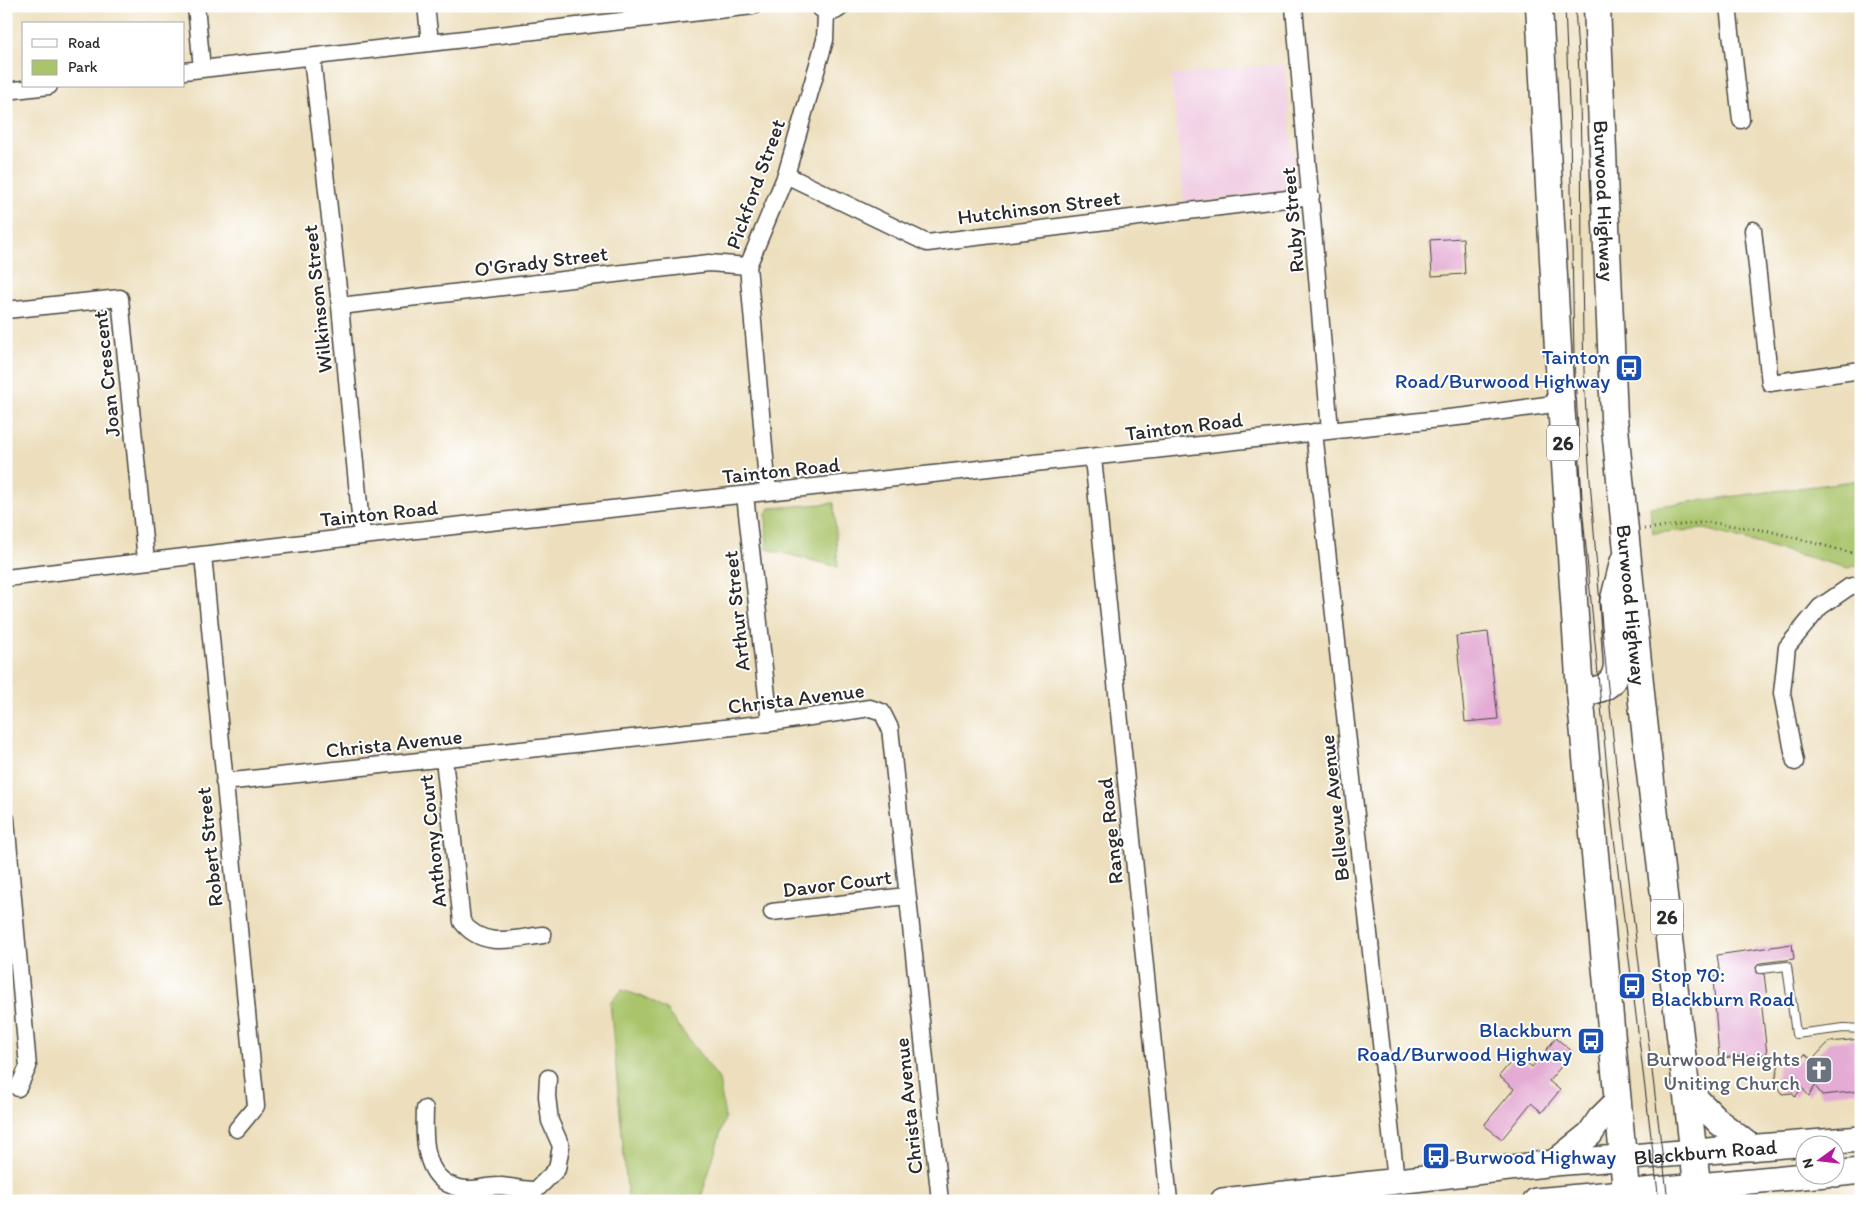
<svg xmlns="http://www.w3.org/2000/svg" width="1867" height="1207" font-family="Itim,sans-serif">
  <rect width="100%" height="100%" fill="#fff"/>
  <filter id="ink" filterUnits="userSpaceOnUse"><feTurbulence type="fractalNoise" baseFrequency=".02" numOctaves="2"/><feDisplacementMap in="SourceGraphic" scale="10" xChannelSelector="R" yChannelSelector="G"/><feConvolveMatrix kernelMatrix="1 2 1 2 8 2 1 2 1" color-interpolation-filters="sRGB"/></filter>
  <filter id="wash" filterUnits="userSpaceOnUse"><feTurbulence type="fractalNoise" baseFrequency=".0096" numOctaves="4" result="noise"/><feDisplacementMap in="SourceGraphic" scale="20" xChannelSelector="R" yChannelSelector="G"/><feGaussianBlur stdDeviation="1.12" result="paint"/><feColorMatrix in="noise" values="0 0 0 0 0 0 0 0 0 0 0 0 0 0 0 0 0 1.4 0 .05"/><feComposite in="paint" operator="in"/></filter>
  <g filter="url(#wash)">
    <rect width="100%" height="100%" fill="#eddfbd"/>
    <path fill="#f1d0e4" d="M1284 64 1295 176 1292 184 1277 192 1184 203 1171 75Z
      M1861 1191V1201H1796L1819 1196Z"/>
    <path fill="#a9c46b" stroke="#6a784b" d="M1861 480V564L1848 568 1705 529 1653 533 1650 507Z
      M834 503 838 567 767 549 766 513 770 508Z
      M622 990 643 997 666 1010 719 1079 725 1118 700 1201H628L610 1002Z"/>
    <g id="blocks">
      <path fill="#e4acd4" d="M1463 238 1465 274 1432 276 1430 240Z
        M1488 632 1498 719 1465 722 1456 636Z
        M1792 944 1794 959 1760 963 1756 967 1757 973 1764 974 1767 998 1761 999 1767 1054 1719 1058 1713 977 1720 976 1717 955Z
        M1556 1038 1573 1052 1549 1081 1560 1090 1542 1112 1531 1103 1502 1139 1484 1125 1514 1089 1499 1076 1517 1055 1532 1067Z
        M1861 1039V1091L1822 1095 1815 1086 1809 1096 1802 1088 1795 1097 1792 1093 1782 1094 1775 1080 1780 1060 1788 1059 1792 1055 1799 1062 1805 1054 1812 1060 1829 1042Z"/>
    </g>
  </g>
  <g filter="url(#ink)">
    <use href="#blocks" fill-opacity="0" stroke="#484641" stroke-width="1"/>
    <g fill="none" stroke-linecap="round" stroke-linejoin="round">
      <g stroke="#484641" stroke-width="10">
        <path id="service" d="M1761 969 1787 966 1796 1034 1844 1028 1861 1029"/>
      </g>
      <g stroke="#484641" stroke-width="19">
        <path id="minor" d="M196 6 202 69
          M426 6 430 42
          M818 6C826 15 834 14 842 6
          M1294 6 1330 430
          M1728 6 1741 120
          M312 58 340 306 362 536
          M184 71 753 6
          M6 91 49 86
          M786 175 927 243 1311 196
          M1753 230 1770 383 1861 370
          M340 306 709 263 748 266
          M6 310 120 298 146 560
          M1314 432 1396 1180
          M1093 458 1169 1201
          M768 492 748 266 786 175 825 40 826 13
          M745 495 770 723
          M203 555 256 1106 237 1129
          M6 578 362 536 1467 416 1561 403
          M444 759 462 922C483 949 513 939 543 935
          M1795 762 1782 693 1787 647 1820 607 1849 587 1861 584
          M224 782 770 723 870 708 882 712 890 728 940 1201
          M6 819 28 1067 18 1088
          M772 912 906 896
          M425 1109C424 1142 423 1185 466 1189 477 1190 489 1185 501 1186 513 1187 524 1190 536 1190L557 1169 561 1146 550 1121 547 1096 548 1078"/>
      </g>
      <g stroke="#484641" stroke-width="28">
        <g id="primary">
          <path d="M1687 1090 1720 1123 1752 1148"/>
          <path d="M1554 1163 1590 1134 1600 1119 1618 1101"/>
          <path d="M1834 1174 1861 1171"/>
          <path id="s1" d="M1223 1201 1554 1163 1861 1139"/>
          <path d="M1536 1201 1826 1174"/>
        </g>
      </g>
      <g stroke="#484641" stroke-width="29">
        <g id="trunk">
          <path d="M1539 6 1561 403 1580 692 1627 1201"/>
          <path id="s2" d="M1597 6 1614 418 1642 703 1699 1201"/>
          <path d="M1580 692C1599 691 1616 687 1617 664L1613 603 1623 563"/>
        </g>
      </g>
      <path stroke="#484641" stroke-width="3" stroke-dasharray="1 4" stroke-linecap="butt" d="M1644 529 1707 522 1769 531 1856 554 1861 557"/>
      <use href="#service" stroke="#fff" stroke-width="8"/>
      <use href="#minor" stroke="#fff" stroke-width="16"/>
      <use href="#primary" stroke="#fff" stroke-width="25"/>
      <use href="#trunk" stroke="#fff" stroke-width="26"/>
      <path stroke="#2b2b2b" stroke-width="1" d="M1565 6 1570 129 1574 358 1583 516 1612 822 1659 1201
        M1575 6C1586 148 1578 292 1587 434 1603 690 1637 946 1668 1201"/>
    </g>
  </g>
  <defs>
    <g id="bus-square" transform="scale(1.4375)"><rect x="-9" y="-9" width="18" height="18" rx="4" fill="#1a4fb4" stroke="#fff"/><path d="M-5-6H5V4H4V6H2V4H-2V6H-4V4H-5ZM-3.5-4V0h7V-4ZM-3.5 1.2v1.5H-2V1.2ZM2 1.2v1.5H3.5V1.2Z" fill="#fff"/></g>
    <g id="church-square" transform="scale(1.4375)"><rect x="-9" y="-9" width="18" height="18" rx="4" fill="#6b7280" stroke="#fff"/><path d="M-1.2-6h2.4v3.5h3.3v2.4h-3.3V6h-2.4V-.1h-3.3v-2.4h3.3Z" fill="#fff"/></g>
  </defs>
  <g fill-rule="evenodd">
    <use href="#bus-square" x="1629" y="368"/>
    <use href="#bus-square" x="1632" y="986"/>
    <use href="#bus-square" x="1591" y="1041"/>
    <use href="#church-square" x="1819" y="1070"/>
    <use href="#bus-square" x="1436" y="1156"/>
  </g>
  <g text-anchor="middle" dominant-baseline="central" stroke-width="4" stroke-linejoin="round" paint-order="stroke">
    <g fill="#fff" stroke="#6b6b6b" stroke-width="1">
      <rect x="1547" y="425.5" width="32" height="35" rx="4"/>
      <rect x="1651" y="899.5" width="32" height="35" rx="4"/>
    </g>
    <g font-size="20" font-weight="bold" fill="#2b2b2b">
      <text x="1563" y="443">26</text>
      <text x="1667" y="917">26</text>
    </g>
    <g font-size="21" fill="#2b2b2b" stroke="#fff">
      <text transform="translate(755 184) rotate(-70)">Pickford Street</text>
      <text stroke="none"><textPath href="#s2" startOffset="195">Burwood Highway</textPath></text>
      <text transform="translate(1039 207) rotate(-7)">Hutchinson Street</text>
      <text transform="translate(1292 220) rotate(-95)">Ruby Street</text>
      <text transform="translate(541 261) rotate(-7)">O'Grady Street</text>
      <text transform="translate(317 299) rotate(-96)">Wilkinson Street</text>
      <text transform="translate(106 374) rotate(-96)">Joan Crescent</text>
      <text transform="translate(1184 426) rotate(-7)">Tainton Road</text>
      <text transform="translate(781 470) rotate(-6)">Tainton Road</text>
      <text transform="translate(379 513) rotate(-6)">Tainton Road</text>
      <text stroke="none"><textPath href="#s2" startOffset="600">Burwood Highway</textPath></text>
      <text transform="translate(736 611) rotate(-96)">Arthur Street</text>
      <text transform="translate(796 698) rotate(-7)">Christa Avenue</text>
      <text transform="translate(394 743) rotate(-6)">Christa Avenue</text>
      <text transform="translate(1334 808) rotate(-96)">Bellevue Avenue</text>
      <text transform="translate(1110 831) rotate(-96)">Range Road</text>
      <text transform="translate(432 841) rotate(-96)">Anthony Court</text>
      <text transform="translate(209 847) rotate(-96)">Robert Street</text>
      <text transform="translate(837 883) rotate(-7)">Davor Court</text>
      <text transform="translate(908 1106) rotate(-96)">Christa Avenue</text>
      <text stroke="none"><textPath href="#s1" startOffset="485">Blackburn Road</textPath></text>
    </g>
    <g font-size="21" fill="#164399" stroke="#fff" text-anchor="end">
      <text x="1610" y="356">Tainton<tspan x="1610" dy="24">Road/Burwood Highway</tspan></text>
      <text x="1651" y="974" text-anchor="start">Stop 70:<tspan x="1651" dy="24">Blackburn Road</tspan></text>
      <text x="1572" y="1029">Blackburn<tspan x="1572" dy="24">Road/Burwood Highway</tspan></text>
      <text x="1455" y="1156" text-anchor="start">Burwood Highway</text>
    </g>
    <g font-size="21" fill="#5b616d" stroke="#fff" text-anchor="end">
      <text x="1800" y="1058">Burwood Heights<tspan x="1800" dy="24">Uniting Church</tspan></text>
    </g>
  </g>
  <rect width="1867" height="1207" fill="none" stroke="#fff" stroke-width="25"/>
  <rect x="22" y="22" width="162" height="65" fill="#ffffff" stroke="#aaaaaa"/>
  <rect x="32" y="39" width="25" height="8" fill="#ffffff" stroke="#aaaaaa"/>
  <text x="68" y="48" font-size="15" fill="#2b2b2b">Road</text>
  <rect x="32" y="60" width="25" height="15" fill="#a9c46b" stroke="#aaaaaa"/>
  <text x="68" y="72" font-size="15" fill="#2b2b2b">Park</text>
  <g transform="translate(1820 1160) rotate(255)"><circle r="24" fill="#ffffff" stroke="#aaaaaa"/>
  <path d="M0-4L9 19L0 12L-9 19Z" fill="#b5179e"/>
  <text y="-8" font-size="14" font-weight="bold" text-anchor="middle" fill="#2b2b2b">N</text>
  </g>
</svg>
